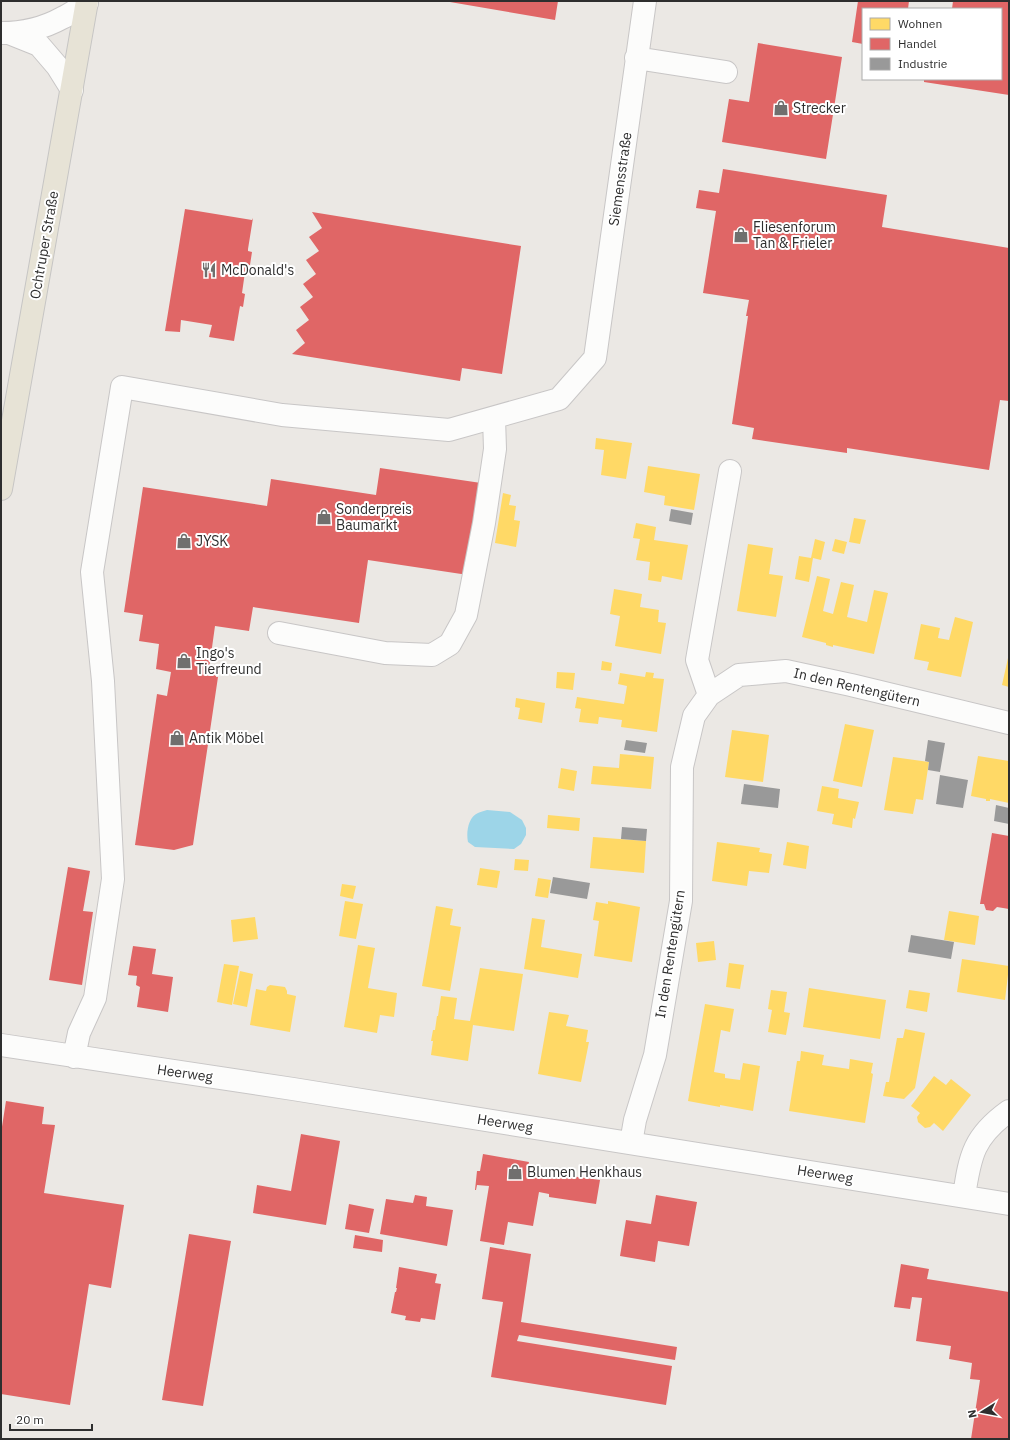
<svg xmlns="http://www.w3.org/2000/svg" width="1010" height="1440" font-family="'IBM Plex Sans',sans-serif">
  <rect width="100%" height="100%" fill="#ebe8e4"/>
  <path fill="#9dd5e8" d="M487 810 510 812 522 820 526 828V835L521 844 514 849 475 847 468 842C466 833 468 817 478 813 480 812 484 811 487 810Z"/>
  <path fill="#ffd966" d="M596 438 632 443 626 479 601 475 604 450 595 449Z
    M648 466 700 474 694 510 664 505 665 496 644 492Z
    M503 493 511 495 509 505 516 506 514 520 520 521 516 547 495 543Z
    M854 518 866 520 860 544 849 542Z
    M636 523 656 527 654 540 688 545 682 580 662 576 661 582 648 580 650 562 636 560 640 539 633 538Z
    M815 539 825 542 821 560 813 558 809 582 795 579 799 556 811 558Z
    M835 539 847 542 844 554 832 551Z
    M748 544 773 548 769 574 783 576 776 617 737 611Z
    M817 576 830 579 823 611 833 614 841 582 854 585 847 617 867 622 874 590 888 593 874 654 833 645V647L826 645V643L802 637Z
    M614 589 642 594 640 607 659 610 658 622 666 623 661 654 615 646 620 616 610 614Z
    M955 617 973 622 961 677 927 670 929 662 914 659 921 624 940 628 938 638 949 640Z
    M1008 658H1009V687L1002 685Z
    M602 661 612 663 611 671 601 670Z
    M557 672 575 673 573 690 556 688Z
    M646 672 654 673 653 678 664 679 657 732 621 727 622 720 599 717 598 724 579 722 581 709 575 708 577 697 624 704 627 686 618 684 620 673 645 677Z
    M516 698 545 703 542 723 518 719 520 708 515 707Z
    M845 724 874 730 862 787 833 781Z
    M732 730 769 735 763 782 725 777Z
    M620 754 654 757 651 789 591 784 593 766 619 768Z
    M978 756 1009 761V803L990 799V801H986V799L971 796Z
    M893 757 929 762 923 800 916 799 913 814 884 810Z
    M561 768 577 771 574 791 558 788Z
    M822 786 839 789 838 798 859 802 855 819 853 818 852 828 832 824 834 814 817 811Z
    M548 815 580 818 579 831 547 828Z
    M593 837 646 841 644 873 590 868Z
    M717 842 760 848 759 852 772 854 769 873 749 871 747 886 712 881Z
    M787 842 809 846 806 869 783 865Z
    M515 859 529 860 528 871 514 870Z
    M480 868 500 871 497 888 477 885Z
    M538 878 551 880 548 898 535 896Z
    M342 884 356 886 353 899 340 896Z
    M345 901 363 904 356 939 339 936Z
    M608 901 640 907 632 962 594 956 599 921 593 920 596 902 608 904Z
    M436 906 453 909 450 925 461 927 450 991 422 986Z
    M949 911 979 916 975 945 944 940Z
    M255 917 258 939 233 942 231 920Z
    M532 918 545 920 541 947 582 954 578 978 524 969Z
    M714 941 716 960 698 962 696 943Z
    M358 945 375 948 368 988 397 993 394 1017 380 1015 377 1033 344 1027Z
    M962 959 1009 966 1005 1000 957 992Z
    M729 963 744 965 740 989 726 987Z
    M224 964 239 966 232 1005 217 1002Z
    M480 968 523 974 514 1031 473 1025 468 1061 431 1055 433 1041H431L433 1030H435L437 1016H438L441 996 457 998 454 1019 470 1021Z
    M240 971 253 974 247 1007 233 1004Z
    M270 985 285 987 287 991V994L296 996 290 1032 250 1025 256 989 266 991 267 987Z
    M809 988 886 1000 880 1039 803 1027Z
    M771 990 787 992 784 1012 790 1013 786 1035 768 1032 772 1010 768 1009Z
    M909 990 930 993 927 1012 906 1008Z
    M705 1004 734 1009 730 1032 721 1030 714 1072 725 1074V1078L740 1080 743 1063 760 1066 753 1111 720 1105V1107L688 1101Z
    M549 1012 569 1015 566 1026 588 1030 586 1042H589L581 1082 538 1074Z
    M905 1029 925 1033 915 1088 904 1099 883 1096 886 1082H889L897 1038H903Z
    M801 1051 824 1055 822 1065 849 1069 850 1059 873 1063 871 1073 873 1074 865 1123 789 1111 797 1061H800Z
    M934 1076 946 1085 951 1079 971 1095 943 1131 934 1123 930 1127 925 1128 918 1122 917 1117 920 1113 911 1106Z"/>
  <path fill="#e06666" d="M444 1H558L555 20Z
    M858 1H909L908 9H863V44L852 42Z
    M953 1H1009V95L924 82V79H1001V9H952Z
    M758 43 842 57 826 159 722 142 729 99 749 102Z
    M723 169 887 195 882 227 1009 248V401L1000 400 989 470 847 448V453L752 439 754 428 732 424 748 316H746L749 300 703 293 716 211 696 208 699 190 719 193Z
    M185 209 252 220 253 218 248 249V251L252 252 250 265H246L242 293 245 294 243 307 240 306 234 341 209 337 212 325 181 320 180 332 165 331Z
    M312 212 521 246 502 374 462 368 460 381 292 354 305 343 296 330 309 320 300 307 313 297 303 284 316 274 306 260 319 251 309 237 322 228Z
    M380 468 481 483 468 575 368 560 359 623 253 607 249 631 215 626 208 676H210L211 674 216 675V677H218L193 845 174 850 135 845 157 694 167 696 171 672 156 669 159 644 139 641 143 615 124 612 143 487 267 506 271 479 376 495Z
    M992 833 1009 836V909L997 907 993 911 986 910 984 904H980Z
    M68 867 90 871 83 911 93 912 82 985 49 980Z
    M133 946 156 949 152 974 173 977 168 1012 137 1007 140 987 136 985 137 976 128 975Z
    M6 1101 44 1107 42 1124 55 1125 44 1193 124 1205 111 1288 89 1284 70 1405 1 1394V1133Z
    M301 1134 340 1141 326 1225 253 1213 257 1185 291 1191Z
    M483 1154 529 1162 527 1170 600 1180 596 1204 549 1197V1194L539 1192 533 1226 508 1222 504 1245 480 1241 489 1186 477 1185 476 1190H475L477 1171H480Z
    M415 1195 427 1197 426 1206 453 1210 447 1246 380 1234 386 1199 413 1203Z
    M656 1195 697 1202 689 1246 658 1241 655 1262 620 1256 626 1220 651 1224Z
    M349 1204 374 1209 369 1233 345 1229Z
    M189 1234 231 1241 203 1406 162 1400Z
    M355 1235 383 1240 382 1252 353 1248Z
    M490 1247 531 1254 521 1322 677 1347 675 1360 519 1335 517 1341 672 1366 666 1405 491 1377 503 1302 482 1299Z
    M901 1264 929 1269 927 1279 1009 1292V1439H971L980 1380 970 1379 972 1363 949 1359 951 1346 916 1341 922 1298 912 1297 910 1309 894 1307Z
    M399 1267 437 1274 435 1283 441 1284 435 1320 421 1318 420 1322 405 1320 406 1316 391 1313 395 1292H396L397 1288H396Z"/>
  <path fill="#999" d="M671 509 693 513 691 525 669 521Z
    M626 740 647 743 645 753 624 750Z
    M928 740 945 743 940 772 928 770 929 762 925 761Z
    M940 775 968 780 963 808 936 804Z
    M744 784 780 789 778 808 741 804Z
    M996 805 1009 808V824L994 821Z
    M622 827 647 829 646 841 621 839Z
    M553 877 590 883 587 899 550 893Z
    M911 935 954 942 951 959 908 952Z"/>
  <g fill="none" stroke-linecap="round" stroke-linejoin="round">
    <g stroke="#c8c6c6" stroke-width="24">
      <path id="minor" d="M1 33C21 33 44 28 62 18 71 14 79 8 87 3
        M9 33 39 45 57 66 72 90
        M636 58 726 72
        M279 633 385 653 432 655 450 644 466 615 484 523 495 449 494 418
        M709 695 739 675 786 671 851 685 1009 723
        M1 1045 293 1089 1009 1204
        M74 1057 79 1033 95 998 113 879 103 681 92 572 122 387 282 415 449 430 559 399 595 358 645 1
        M631 1143 635 1120 655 1055 681 901 682 767 694 716 709 695 697 660 730 471
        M964 1196C970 1155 974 1136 1009 1111"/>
    </g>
    <g stroke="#c6c5c4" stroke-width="24">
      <path id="major" d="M1 489 87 1"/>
    </g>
    <use href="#minor" stroke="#fcfcfb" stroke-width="22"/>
    <use href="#major" stroke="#e7e3d6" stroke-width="22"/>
  </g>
  <defs>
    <g id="shop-bare" transform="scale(1.2)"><path d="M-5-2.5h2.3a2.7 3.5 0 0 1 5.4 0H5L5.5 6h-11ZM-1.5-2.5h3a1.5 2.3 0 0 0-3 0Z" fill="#706f6e" stroke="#fff" stroke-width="2.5" paint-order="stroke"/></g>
    <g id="restaurant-bare" transform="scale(1.2)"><path d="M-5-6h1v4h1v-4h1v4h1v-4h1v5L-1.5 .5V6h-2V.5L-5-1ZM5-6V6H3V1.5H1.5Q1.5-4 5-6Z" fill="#706f6e" stroke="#fff" stroke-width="2.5" paint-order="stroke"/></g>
  </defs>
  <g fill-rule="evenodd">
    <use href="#shop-bare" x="781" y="108"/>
    <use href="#shop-bare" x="741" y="235"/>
    <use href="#restaurant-bare" x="209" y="270"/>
    <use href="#shop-bare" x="324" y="517"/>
    <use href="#shop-bare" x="184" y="541"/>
    <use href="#shop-bare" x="184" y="661"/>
    <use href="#shop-bare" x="177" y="738"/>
    <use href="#shop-bare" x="515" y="1172"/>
  </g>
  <g text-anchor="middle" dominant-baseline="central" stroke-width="4" stroke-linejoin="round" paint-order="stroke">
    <g font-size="14" fill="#2e2e2e" stroke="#fff" text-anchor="start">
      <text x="793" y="108">Strecker</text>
      <text x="753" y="227">Fliesenforum<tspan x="753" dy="16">Tan &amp; Frieler</tspan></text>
      <text x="221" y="270">McDonald's</text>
      <text x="336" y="509">Sonderpreis<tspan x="336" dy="16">Baumarkt</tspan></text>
      <text x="196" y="541">JYSK</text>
      <text x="196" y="653">Ingo's<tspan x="196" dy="16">Tierfreund</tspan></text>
      <text x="189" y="738">Antik Möbel</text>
      <text x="527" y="1172">Blumen Henkhaus</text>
    </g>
    <g font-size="14" fill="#2e2e2e" stroke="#fff">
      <text transform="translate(620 179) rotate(-82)">Siemensstraße</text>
      <text transform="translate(44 245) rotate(-80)">Ochtruper Straße</text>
      <text transform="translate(857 687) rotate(13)">In den Rentengütern</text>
      <text transform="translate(670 954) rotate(-81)">In den Rentengütern</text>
      <text transform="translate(185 1073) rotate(8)">Heerweg</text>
      <text transform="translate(505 1123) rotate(9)">Heerweg</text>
      <text transform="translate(825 1174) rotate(9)">Heerweg</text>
    </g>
  </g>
  <rect width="1010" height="1440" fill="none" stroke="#2e2e2e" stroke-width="4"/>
  <rect x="862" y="8" width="140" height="72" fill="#ffffff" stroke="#ababab"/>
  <rect x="870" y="18" width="20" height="12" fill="#ffd966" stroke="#ababab"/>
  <text x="898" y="28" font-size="12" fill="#2e2e2e">Wohnen</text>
  <rect x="870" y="38" width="20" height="12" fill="#e06666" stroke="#ababab"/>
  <text x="898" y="48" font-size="12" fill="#2e2e2e">Handel</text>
  <rect x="870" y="58" width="20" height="12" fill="#999999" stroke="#ababab"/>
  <text x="898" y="68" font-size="12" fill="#2e2e2e">Industrie</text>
  <g transform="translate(982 1412) rotate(259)" stroke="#ffffff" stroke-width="3" paint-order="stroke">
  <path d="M0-3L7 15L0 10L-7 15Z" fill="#2e2e2e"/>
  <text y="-6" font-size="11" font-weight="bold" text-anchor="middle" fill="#2e2e2e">N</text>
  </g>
  <path d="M10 1424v6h82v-6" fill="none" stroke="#2e2e2e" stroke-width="2"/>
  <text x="16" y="1424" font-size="12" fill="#2e2e2e" stroke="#ffffff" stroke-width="3" paint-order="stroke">20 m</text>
</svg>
